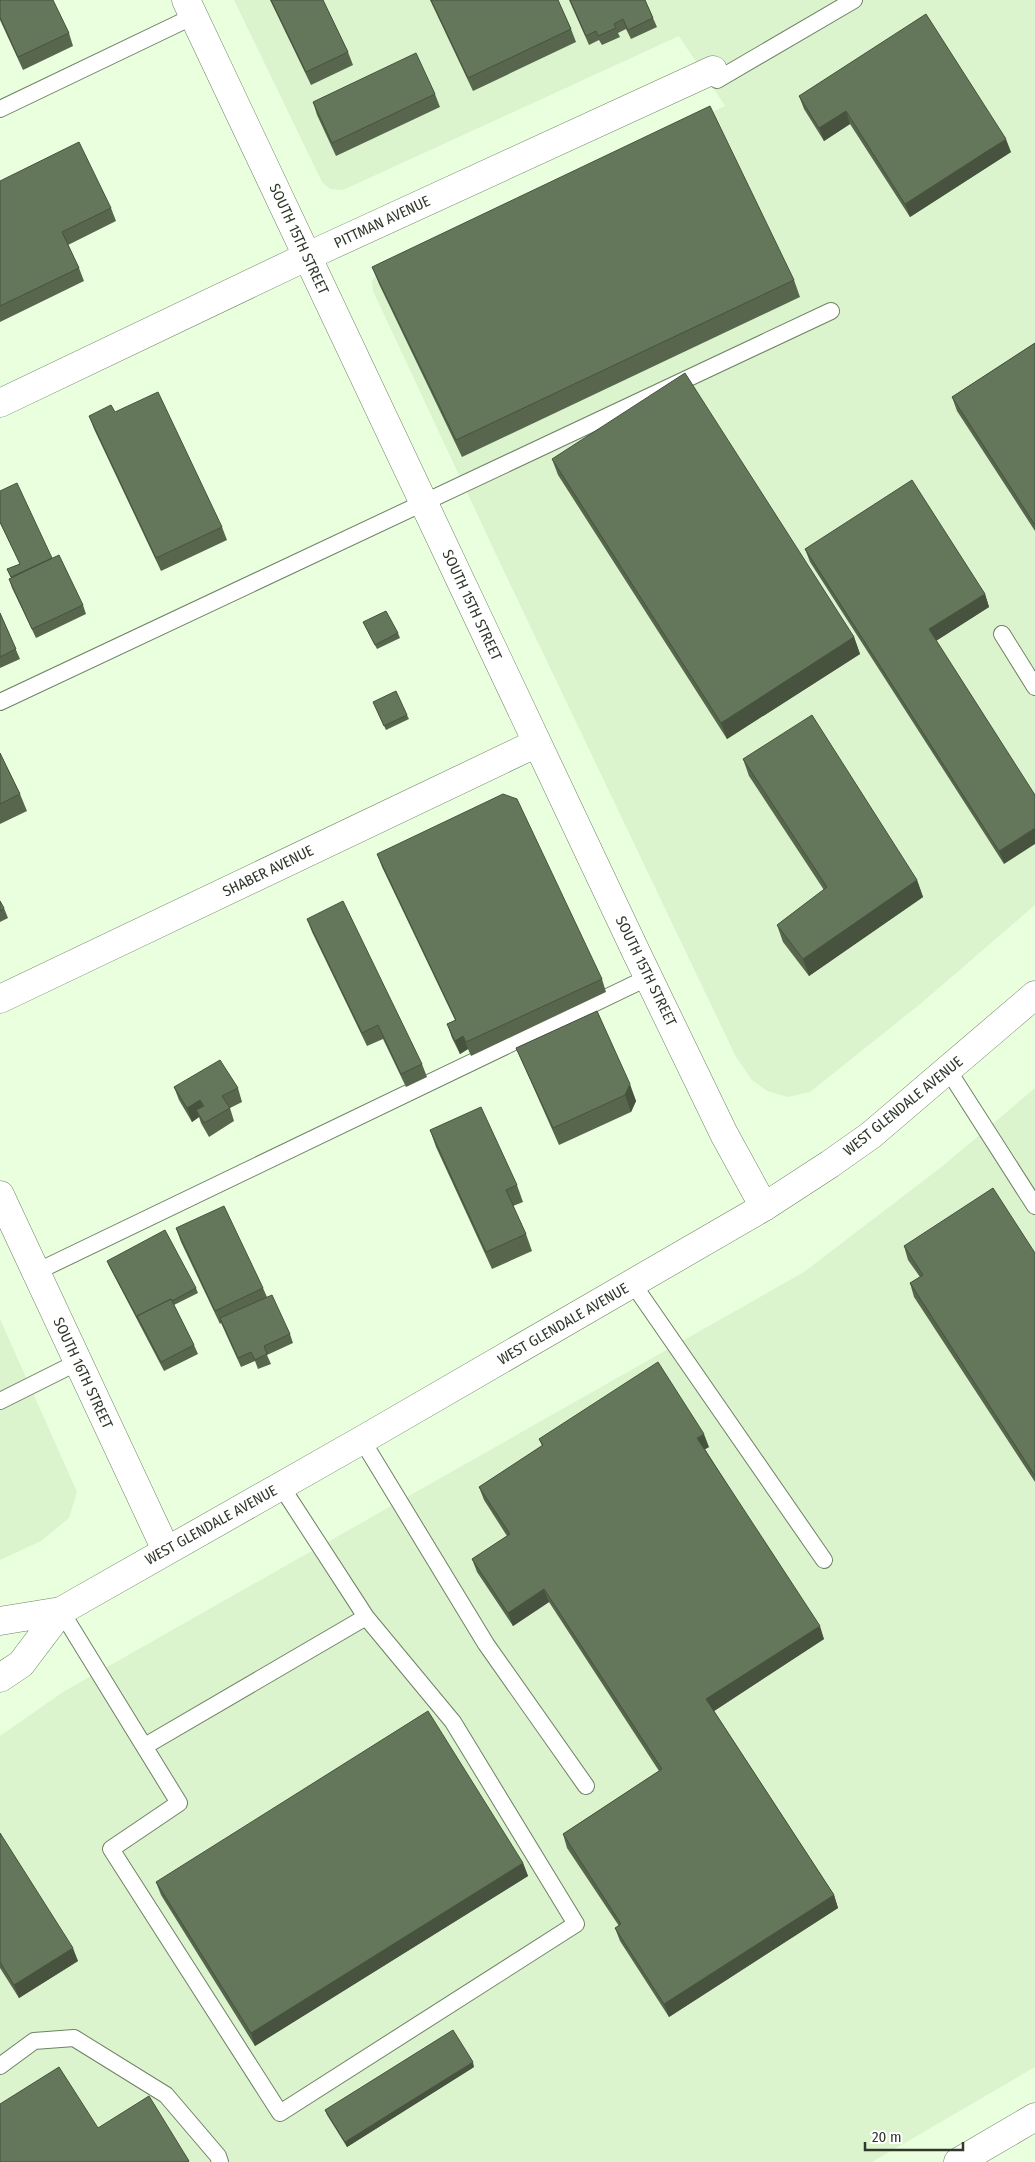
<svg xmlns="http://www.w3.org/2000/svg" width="1035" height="2162" font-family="'Fira Sans Condensed',sans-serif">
  <rect width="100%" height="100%" fill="#e9ffde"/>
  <path fill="#dbf4cd" d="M234 0H1035V905L919 1005 810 1092 788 1097 767 1091 752 1080 736 1057 501 565 373 291 372 281 379 270 725 106 679 36 343 190 330 189 322 182Z
    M1035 1088V2067L872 2162H0V1736L63 1692 804 1272 944 1165Z
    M0 1319 77 1492 69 1518 41 1541 0 1560Z"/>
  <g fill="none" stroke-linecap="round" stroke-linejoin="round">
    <g stroke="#6f8265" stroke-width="18">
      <path id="lane" d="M713 70 717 80 854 0
        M0 109 194 16
        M1002 634 1035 687
        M0 702 831 311
        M948 1070 1035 1206
        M36 1272 649 977
        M633 1284 824 1560
        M0 1401 78 1362
        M362 1440 486 1644 586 1786
        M61 1611 179 1803 111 1849 280 2113 576 1924 453 1722 366 1617
        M145 1746 366 1617 281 1486
        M0 2066 34 2041 74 2038 166 2095 218 2156 220 2162"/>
    </g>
    <g stroke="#6f8265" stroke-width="29">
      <path id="street" d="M186 0 637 954 724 1134 764 1207
        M0 403 308 256 713 70
        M0 999 537 743
        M0 1195 166 1550
        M958 2162 1035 2117"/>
    </g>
    <g stroke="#6f8265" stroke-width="29">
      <path id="secondary" d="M0 1621 61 1611 362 1440 764 1207 830 1164 871 1135 1035 995
        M0 1678 21 1664 61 1611"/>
    </g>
    <use href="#lane" stroke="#fff" stroke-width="16"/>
    <use href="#street" stroke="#fff" stroke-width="28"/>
    <use href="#secondary" stroke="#fff" stroke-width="28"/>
  </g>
  <path fill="#57664d" d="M0 0 69 33 73 46 23 70 0 20Z
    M270 0H323L348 52 353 65 311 85Z
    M430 0H558L571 29 576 42 473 91Z
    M569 0H645L657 27 631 39 626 29 618 33 620 37 602 45 599 40 589 45Z
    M435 94 440 107 336 156 317 115 313 102Z
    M799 96 1011 152 910 217 850 124 824 141 804 109Z
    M0 181 111 208 116 221 68 245 79 268 84 281 0 322Z
    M372 267 794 280 800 297 462 457 379 284Z
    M1035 343V531L957 411 952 397Z
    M115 412 222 527 227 540 161 571 94 429 89 416Z
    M552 459 854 637 860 654 727 739 558 475Z
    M0 491 52 558 83 605 86 614 36 638 12 588 9 579 11 578 7 569 20 564 0 523Z
    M805 549 985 594 989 607 936 641 1004 864 810 562Z
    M0 613 20 659 0 668Z
    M363 622 398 633 400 638 377 649Z
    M373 702 407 715 409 719 386 730Z
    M0 753 20 794 27 811 0 824Z
    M743 759 917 880 923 897 809 976 783 942 777 925 824 890 749 776Z
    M377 854 602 979 606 992 471 1056 468 1049 460 1054 452 1038 447 1024 455 1020 382 867Z
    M0 901 4 908 8 918 0 922Z
    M307 919 422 1064 427 1077 406 1087 383 1039 367 1046 312 932Z
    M597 1011 636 1101 631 1112 559 1145 523 1064 516 1048Z
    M174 1087 238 1088 242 1102 230 1108 234 1121 209 1137 201 1123 199 1117 192 1122 179 1100Z
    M430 1130 517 1185 523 1202 513 1206 526 1234 532 1251 492 1269 436 1147Z
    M176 1228 263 1288 267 1297 290 1334 293 1343 267 1355 271 1364 258 1369 255 1361 241 1367 221 1323 220 1324 181 1242Z
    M904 1246 1035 1253V1482L914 1297 910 1283 920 1277 908 1260Z
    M107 1261 196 1288 198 1293 174 1305 194 1345 198 1354 164 1371 109 1266Z
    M539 1439 709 1447 705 1449 824 1639 714 1711 834 1895 838 1908 669 2017 620 1941 615 1928 619 1926 567 1848 563 1834 659 1771 549 1602 513 1626 477 1572 472 1559 507 1536 484 1500 479 1487 542 1446Z
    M0 1833 78 1961 19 1998 0 1968Z
    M523 1863 528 1876 255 2046 161 1895 156 1882Z
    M474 2067 347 2147 327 2115 325 2110Z"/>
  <path fill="#47533f" d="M846 111 850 124 824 141 819 128Z
    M1006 139 1011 152 910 217 905 204Z
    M985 594 989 607 934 642 929 629Z
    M854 637 860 654 727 739 721 723Z
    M1035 828V844L1004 864 999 851Z
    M917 880 923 897 809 976 803 959Z
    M463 1036 468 1049 460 1054 455 1041Z
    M630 1084 636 1101 631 1112 625 1095Z
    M200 1100 205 1113 196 1110 199 1117 192 1122 187 1108Z
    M704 1434 709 1447 702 1451 697 1438Z
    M544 1589 549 1602 513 1626 508 1613Z
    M820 1626 824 1639 711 1713 706 1699Z
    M523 1863 528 1876 255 2046 251 2033Z
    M834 1895 838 1908 669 2017 664 2004Z
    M73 1948 78 1961 19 1998 14 1985Z
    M473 2062 474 2067 347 2147 345 2142Z"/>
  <path fill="#65775a" stroke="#47533f" d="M0 0H53L69 33 18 57 0 17Z
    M271 0H323L348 52 306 72Z
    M431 0H558L571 29 468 78Z
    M570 0H645L653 18 628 30 623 19 614 24 616 28 598 36 596 31 586 36Z
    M926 14 1006 139 905 204 846 111 819 128 799 96Z
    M416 53 435 94 332 143 313 102Z
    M710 106 794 280 456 440 372 267Z
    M79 142 111 208 62 232 79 268 0 306V181Z
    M1035 343V525L952 397Z
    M685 373 854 637 721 723 552 459Z
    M158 392 222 527 156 558 89 416 111 405 115 412Z
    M912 480 985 594 929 629 1035 795V828L999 851 805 549Z
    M17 483 52 558 11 577 7 569 20 564 0 522V491Z
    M59 555 83 605 32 629 9 579Z
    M386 611 398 633 375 645 363 622Z
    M0 613 16 649 0 657Z
    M396 691 407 715 384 726 373 702Z
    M812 715 917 880 803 959 777 925 827 887 743 759Z
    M0 753 20 794 0 804Z
    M503 794 517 799 602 979 466 1042 463 1036 455 1041 447 1024 456 1020 377 854Z
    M0 901 4 908 0 911Z
    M343 901 422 1064 401 1074 378 1025 362 1033 307 919Z
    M597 1011 630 1084 625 1095 553 1128 516 1048Z
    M220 1060 238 1088 222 1096 230 1108 204 1123 196 1110 204 1106 200 1100 187 1108 174 1087Z
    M481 1107 517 1185 506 1190 526 1234 486 1252 430 1130Z
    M993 1188 1035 1253V1476L910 1283 923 1275 904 1246Z
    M224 1206 263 1288 215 1311 176 1228Z
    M165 1230 196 1288 172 1301 171 1299 137 1316 138 1319 107 1261Z
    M272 1295 290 1334 264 1346 267 1354 255 1360 251 1352 238 1358 220 1318Z
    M171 1299 194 1345 161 1362 137 1316Z
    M658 1362 704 1434 697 1438 820 1626 706 1699 834 1895 664 2004 615 1928 621 1924 563 1834 662 1769 544 1589 508 1613 472 1559 510 1534 479 1487 543 1445 539 1439Z
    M428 1711 523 1863 251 2033 156 1882Z
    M0 1833 73 1948 14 1985 0 1962Z
    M453 2030 473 2062 345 2142 325 2110Z
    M59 2067 98 2128 149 2096 189 2161 188 2162H0V2104Z"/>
  <g text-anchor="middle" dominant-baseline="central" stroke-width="5" stroke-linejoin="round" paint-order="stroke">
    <g font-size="15" fill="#30382b" stroke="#fff">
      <text transform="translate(382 222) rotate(-25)">PITTMAN AVENUE</text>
      <text transform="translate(299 239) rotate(65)">SOUTH 15TH STREET</text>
      <text transform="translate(472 605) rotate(65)">SOUTH 15TH STREET</text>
      <text transform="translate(268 871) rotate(-26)">SHABER AVENUE</text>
      <text transform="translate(646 971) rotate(64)">SOUTH 15TH STREET</text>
      <text transform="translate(903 1106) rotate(-39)">WEST GLENDALE AVENUE</text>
      <text transform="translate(563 1324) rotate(-30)">WEST GLENDALE AVENUE</text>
      <text transform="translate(83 1373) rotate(65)">SOUTH 16TH STREET</text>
      <text transform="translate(211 1525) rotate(-29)">WEST GLENDALE AVENUE</text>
    </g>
  </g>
  <path d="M865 2142v8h98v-8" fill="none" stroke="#30382b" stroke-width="2.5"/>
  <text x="872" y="2142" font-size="15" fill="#30382b" stroke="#ffffff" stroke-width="4" paint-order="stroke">20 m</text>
</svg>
